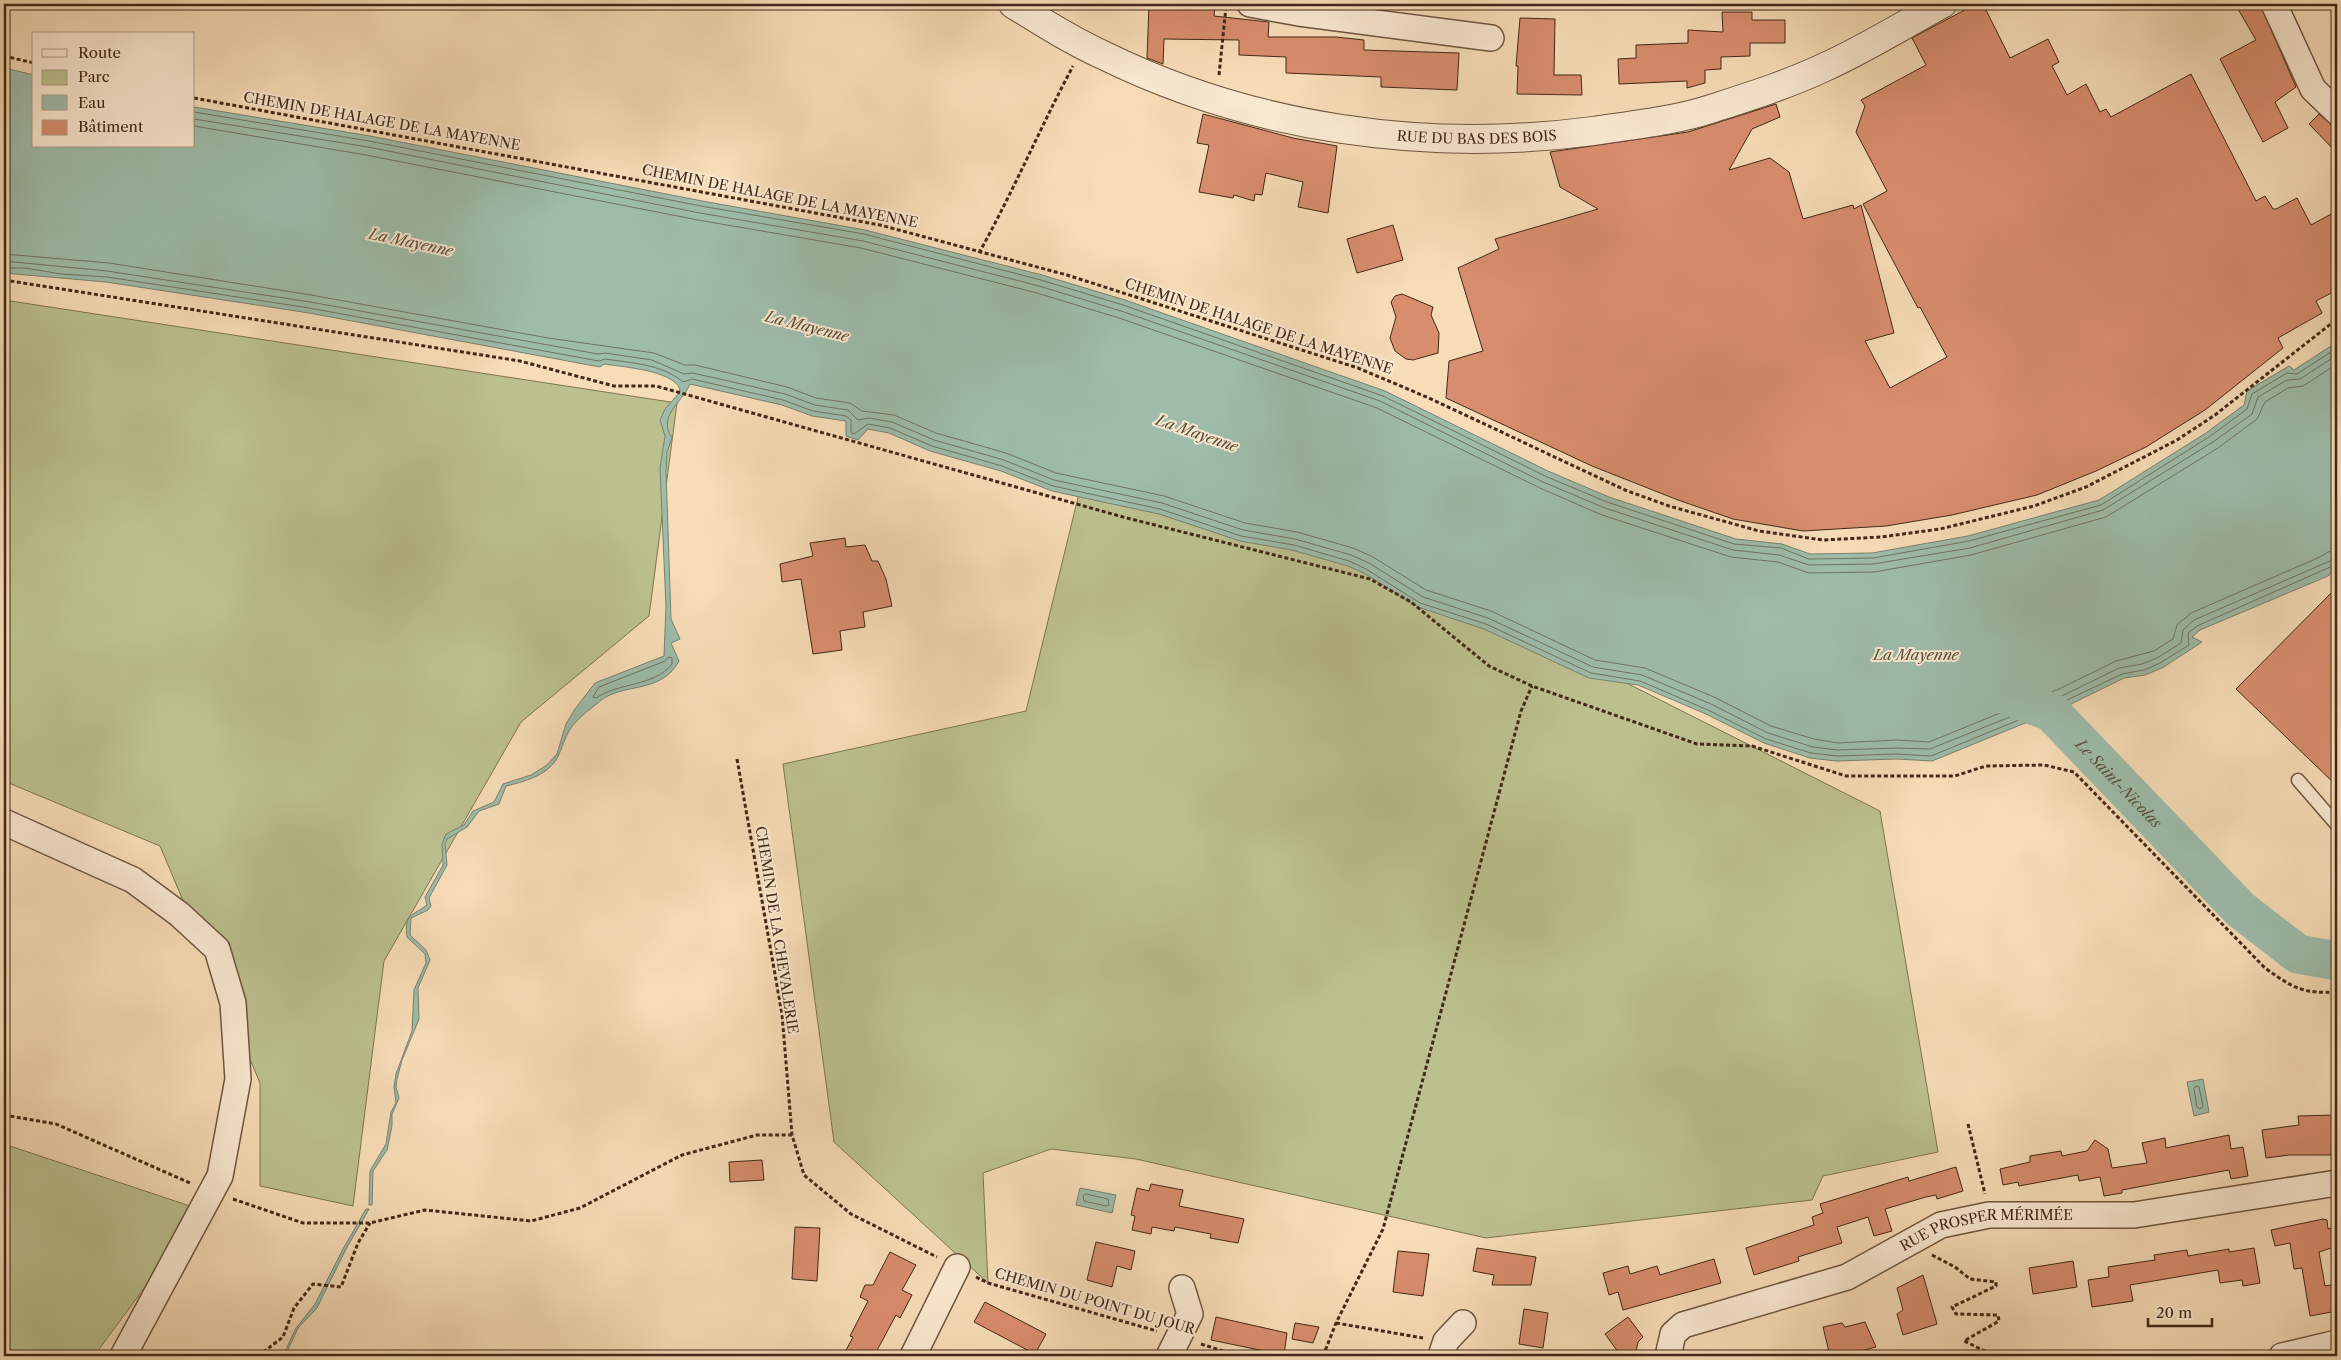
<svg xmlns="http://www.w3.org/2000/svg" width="2341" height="1360" font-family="'Libre Caslon Text',serif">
  <rect width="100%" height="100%" fill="#f6dcb7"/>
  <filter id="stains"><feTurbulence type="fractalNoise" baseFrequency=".004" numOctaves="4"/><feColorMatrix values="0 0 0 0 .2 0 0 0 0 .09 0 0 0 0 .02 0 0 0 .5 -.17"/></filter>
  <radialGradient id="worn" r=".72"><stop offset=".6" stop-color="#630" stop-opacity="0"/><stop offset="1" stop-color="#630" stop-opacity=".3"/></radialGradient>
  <path fill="#bcc08f" stroke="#7f7452" d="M4 300 677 403 649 616 521 722 384 961 353 1206 260 1186V1083L160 846 4 781Z
    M1083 477 1387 562 1880 811 1938 1152 1823 1176 1812 1200 1486 1238 1136 1159 1051 1149 983 1173 988 1283 834 1142 783 764 1026 711Z
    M4 1144 202 1210 94 1356H4Z"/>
  <path fill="#9dbcaa" stroke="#79816f" d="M4 68 34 75V146H194V107L200 108 370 136 702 201 865 230 1042 275 1125 300 1385 391 1548 471 1609 497 1736 539 1782 544 1810 554 1872 553 1968 536 2099 500 2206 433 2244 405 2247 391 2289 366 2294 370 2337 342V568L2328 576 2200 630 2192 637 2202 642 2162 668 2145 675 2124 678 2067 706 1932 761 1897 759 1836 761 1810 758 1764 743 1706 714 1638 685 1589 678 1484 629 1418 607 1364 573 1348 566 1292 550 1240 541 1159 514 1052 491 1001 471 930 451 889 433 868 429 858 440 846 436V421L812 416 782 405 690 384C682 403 657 416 672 438L667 452 666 472 671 619 680 639 671 643 679 661C661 695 621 682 599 702 589 710 578 718 571 728 564 738 562 750 556 760 546 776 523 782 506 786L499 804 479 811 467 827 447 839 445 844 447 865 429 898 431 906 428 910 411 918 410 935 426 950 430 960 418 988 419 1019 402 1060 397 1079 396 1087 399 1098 392 1114V1126L387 1150 373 1171 372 1205H369L370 1171 386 1144 391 1112 396 1103 394 1087 396 1074 412 1031 414 990 426 963 425 954 407 937C404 914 412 916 427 905L425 897 443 865 442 844 446 834 464 825 473 811 494 802 503 784 531 775 547 765 557 754 566 724 575 709 595 683 664 656 666 607 660 468 665 436 660 420 665 409 679 393 680 389C672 370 623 367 604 364L600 367 309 313 106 282 4 273Z
    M2203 1079 2209 1112 2194 1116 2187 1082Z
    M1080 1188 1116 1195 1112 1213 1076 1205Z
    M366 1209H369L346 1249 317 1308 298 1328 285 1356H283L296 1328 315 1304 343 1249Z"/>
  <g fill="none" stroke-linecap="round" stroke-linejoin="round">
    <path stroke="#707260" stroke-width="1" d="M194 112 369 141 701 206 864 234 1041 280 1123 305 1383 396 1545 476 1607 502 1734 544 1781 548 1809 559 1873 558 1969 541 2101 505 2209 437 2247 409 2252 394 2287 373 2297 374 2337 348
      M194 119 368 147 700 213 863 241 1039 286 1121 311 1380 401 1543 482 1605 508 1733 550 1779 555 1809 565 1873 564 1970 548 2103 510 2213 442 2252 414 2258 397 2287 380 2300 379 2337 355
      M194 126 366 155 698 220 861 248 1037 293 1119 318 1377 408 1540 488 1602 515 1731 557 1778 562 1809 573 1874 572 1971 555 2106 517 2218 448 2257 419 2265 402 2288 388 2303 386 2337 364
      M4 254 109 263 311 295 548 338 654 353 685 365H695L787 387 816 398 850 403 862 411 894 415 936 433 1006 453 1056 473 1164 496 1245 523 1297 532 1353 548 1373 557 1426 590 1491 611 1595 660 1645 668 1714 697 1771 726 1814 739 1838 743 1897 740 1929 742 2059 689 2116 661 2154 651 2173 639 2177 625 2191 613 2320 557 2328 552 2337 550
      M4 261 107 271 310 302 598 354 605 353 652 360 684 374 693 373 785 394 815 405 848 410 858 420 869 418 892 422 934 440 1004 460 1054 480 1162 503 1243 530 1295 539 1351 555 1369 563 1423 597 1488 618 1593 667 1642 675 1711 704 1768 733 1813 747 1837 750 1897 748 1930 749 2062 696 2119 668 2142 664 2157 658 2181 643 2183 630 2194 620 2337 558
      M4 268H25L61 274 107 277 309 308 599 361 605 359C631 363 662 364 683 382L692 379 783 400 813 411 846 416 851 420V432L854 434 868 424 890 428 932 446 1002 466 1053 486 1160 509 1241 536 1294 545 1349 561 1366 569 1420 603 1486 624 1591 673 1640 681 1708 710 1766 739 1811 753 1837 756 1897 754 1931 756 2065 701 2122 674 2144 670 2160 663 2189 645 2188 633 2197 626 2337 564
      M669 657 672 658V664C654 687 619 682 596 698L593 697 599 687 665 661Z
      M2196 1086 2199 1087 2203 1106 2200 1109 2197 1107 2194 1089Z
      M1086 1194 1108 1199 1109 1205 1106 1206 1084 1201 1083 1196Z"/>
    <path stroke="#9dbcaa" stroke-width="39" id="s1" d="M2001 693 2051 712 2241 910 2298 954 2337 961"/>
  </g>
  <path fill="#d88d6e" stroke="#422816" d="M1149 4H1215L1214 16 1269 22 1268 37H1336L1364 40V50L1459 53 1457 90 1381 87V77L1286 73V57L1239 55V40L1164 39 1163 64 1147 58Z
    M1976 4H1983L2010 58 2048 39 2059 62 2052 66 2067 95 2086 84 2100 112 2106 109 2111 117 2191 74 2256 201 2265 196 2273 209H2276L2297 198 2311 225 2337 211V290L2316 301 2322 313 2278 338 2283 348 2205 410 2146 447 2096 471 2037 495 1952 515 1886 526 1803 531 1733 519 1678 500 1592 466 1446 398 1449 361 1483 351 1458 268 1499 249 1495 239 1598 209 1560 187 1550 152 1688 132 1776 104 1780 117 1752 129 1729 170 1770 158 1789 172 1803 219 1853 205 1854 209 1861 205 1894 333 1865 341 1890 388 1947 357 1920 307 1918 308 1863 204 1887 191 1856 132 1865 106 1861 100 1926 65 1912 38Z
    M2235 4H2260L2296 87 2275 102 2288 128 2263 142 2220 59 2256 40Z
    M1722 12H1752V20H1785V43H1750V56L1721 57V69L1705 70V83L1687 88V81L1619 84 1618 59 1636 58V45L1688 43V30L1723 32Z
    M1520 18 1555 19 1554 75H1581L1582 95 1517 94 1518 66H1516Z
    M1203 114 1293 138 1337 146 1328 213 1298 207 1303 182 1266 173 1262 195 1255 194 1254 201 1234 195 1233 198 1199 192 1209 145 1197 143Z
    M2319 114 2337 130V153L2309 124Z
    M1393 225 1403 260 1357 273 1347 239Z
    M1402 294 1433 307 1431 315 1439 333 1438 353 1413 360 1406 359 1395 351 1390 338 1396 317 1391 302 1395 296Z
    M845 538 846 547 865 545 872 561H878L886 579 892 606 863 612 865 627 840 631 842 650 813 654 801 579 782 582 780 564 813 556 810 543Z
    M2337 587V786L2236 689Z
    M2337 1115V1155H2289L2266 1158 2262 1130 2299 1125 2298 1116Z
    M2229 1135 2231 1149 2243 1147 2248 1176 2231 1179 2229 1170 2122 1190V1193L2104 1196 2100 1177 2079 1181 2078 1175 2019 1186 2018 1182 2003 1185 2000 1169 2030 1162V1156L2061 1151 2062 1156 2087 1151 2095 1140 2108 1149 2112 1168 2147 1163 2142 1143 2165 1138 2166 1148Z
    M762 1160 764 1180 730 1182 729 1162Z
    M1956 1167 1963 1191 1937 1199 1936 1195 1926 1197 1885 1209 1892 1231 1874 1236 1868 1217 1837 1227 1842 1243 1798 1257 1799 1261 1754 1275 1746 1248 1814 1225 1812 1217 1823 1213 1820 1204 1908 1177 1909 1181Z
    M1151 1184 1183 1190 1179 1206 1244 1219 1238 1243 1210 1238 1211 1234 1175 1227 1174 1231 1152 1227 1151 1234 1132 1230 1135 1216 1131 1215 1137 1188 1149 1191Z
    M2323 1219 2327 1220 2328 1229 2336 1227 2337 1246 2319 1252 2325 1286 2337 1284V1311L2310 1316 2302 1268 2294 1269 2290 1243 2275 1246 2271 1230Z
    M795 1227 820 1228 817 1281 792 1279Z
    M1096 1242 1135 1251 1131 1270 1117 1266 1112 1287 1087 1280Z
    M1477 1248 1536 1257 1531 1285H1492L1494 1275 1473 1271Z
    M2254 1248 2260 1283 2243 1286 2242 1280 2220 1283 2218 1270 2130 1285 2133 1301 2092 1307 2088 1280 2109 1277 2108 1267 2155 1260 2154 1255 2187 1250 2188 1256 2229 1249V1252Z
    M1398 1251 1429 1254 1423 1296 1393 1292Z
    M890 1252 916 1265 902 1290 912 1295 900 1318 896 1315 874 1356H843L853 1337 850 1336 868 1301 860 1297 865 1285H873Z
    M1714 1259 1721 1283 1623 1310 1618 1292 1609 1295 1603 1273 1628 1266 1630 1274 1657 1266 1660 1275Z
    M2073 1261 2077 1287 2033 1294 2029 1268Z
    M1923 1275 1937 1324 1903 1335 1897 1314 1903 1310 1897 1288Z
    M985 1302 1046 1334 1035 1354 974 1322Z
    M1524 1309 1548 1313 1543 1348 1519 1344Z
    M1216 1317 1287 1333 1284 1355 1211 1340Z
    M1628 1317 1643 1337 1638 1342 1635 1356H1621L1605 1334Z
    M1865 1322 1876 1347 1852 1353 1853 1356H1830L1823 1327 1842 1323 1845 1327Z
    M1295 1323 1319 1327 1313 1343 1292 1339Z"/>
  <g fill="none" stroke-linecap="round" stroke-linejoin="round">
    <g stroke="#6f553e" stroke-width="15">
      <path id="service" d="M2298 780 2337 825"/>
    </g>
    <g stroke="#6f553e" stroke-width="28">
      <g id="minor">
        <path d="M1250 4 1299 13 1491 38"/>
        <path d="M2274 4 2313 89 2337 112"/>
        <path d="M4 822 133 880 179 914 217 949 233 1003 238 1079 220 1176 123 1356"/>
        <path d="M913 1356 957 1267"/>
        <path d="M1169 1356 1190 1314 1182 1288"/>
        <path d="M1441 1356 1446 1341 1463 1323"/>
        <path id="s2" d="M1668 1356 1673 1334 1683 1325 1847 1277 1941 1225 1989 1215H2134L2337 1183"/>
        <path d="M2282 1356 2337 1343"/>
      </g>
    </g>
    <g stroke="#6f553e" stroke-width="30">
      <g id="tertiary">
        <path id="s3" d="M1013 4C1042 22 1072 41 1103 55 1253 129 1427 153 1593 131 1633 125 1675 121 1714 108 1751 96 1789 84 1825 67 1865 49 1903 25 1942 4"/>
      </g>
    </g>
    <path stroke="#422816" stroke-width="3" stroke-dasharray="4 2.5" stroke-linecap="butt" d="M4 56 34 63
      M1219 75 1226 7
      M194 98 880 225 1067 275 1358 368 1429 398 1625 490 1669 506 1759 531 1823 540 1881 537 1940 529 2034 506 2086 487 2177 440 2215 415 2337 319
      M979 253C1013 192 1040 128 1073 66
      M4 280 520 361 614 386H656L1123 517 1370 579 1411 602 1489 666 1532 686 1697 744 1752 746 1846 776H1955L1986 766 2044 765 2074 772 2265 968C2293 988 2303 994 2337 992
      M737 759 782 1014 792 1135 804 1175 851 1214 937 1257
      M4 1115 56 1124 190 1183
      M1968 1124 1985 1194
      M233 1199 303 1223H370L425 1210 531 1221 580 1208 682 1155 757 1135H792
      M1932 1255 1955 1267 1970 1279 1996 1282V1286L1952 1307 1956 1314 1998 1315 1999 1321 1964 1341 1985 1351V1356
      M976 1277 988 1283 1157 1331
      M1336 1323 1423 1338
      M1201 1344 1239 1356
      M258 1356 283 1337 294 1308 313 1284 341 1287 358 1243 370 1223
      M1323 1356 1336 1323 1383 1229 1521 711 1532 686"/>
    <use href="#service" stroke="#f9e8d0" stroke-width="12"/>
    <use href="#minor" stroke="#f9e8d0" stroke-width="25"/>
    <use href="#tertiary" stroke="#f9e8d0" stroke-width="28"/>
  </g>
  <g text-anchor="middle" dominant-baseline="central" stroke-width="4" stroke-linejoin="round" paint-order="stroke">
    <g font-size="14" fill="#422816" stroke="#f9e8d0">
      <text transform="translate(382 121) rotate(10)">CHEMIN DE HALAGE DE LA MAYENNE</text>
      <text stroke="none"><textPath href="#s3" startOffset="490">RUE DU BAS DES BOIS</textPath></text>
      <text transform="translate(780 196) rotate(11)">CHEMIN DE HALAGE DE LA MAYENNE</text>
      <text transform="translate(1259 326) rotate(18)">CHEMIN DE HALAGE DE LA MAYENNE</text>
      <text transform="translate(777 930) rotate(81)">CHEMIN DE LA CHEVALERIE</text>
      <text stroke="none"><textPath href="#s2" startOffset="358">RUE PROSPER MÉRIMÉE</textPath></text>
      <text transform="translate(1095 1301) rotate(16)">CHEMIN DU POINT DU JOUR</text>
    </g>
    <g font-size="15" font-style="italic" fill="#594d3b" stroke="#f9e8d0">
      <text transform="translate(411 242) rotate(12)">La Mayenne</text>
      <text transform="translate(807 326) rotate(14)">La Mayenne</text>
      <text transform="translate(1197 433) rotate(19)">La Mayenne</text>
      <text x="1916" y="654">La Mayenne</text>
      <text stroke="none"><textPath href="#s1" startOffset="152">Le Saint-Nicolas</textPath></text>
    </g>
  </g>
  <rect width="2341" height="1360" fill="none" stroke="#f6dcb7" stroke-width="20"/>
  <rect x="5" y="5" width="2331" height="1350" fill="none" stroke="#422816" stroke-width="2.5"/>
  <rect x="10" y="10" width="2321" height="1340" fill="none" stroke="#422816"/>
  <rect x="32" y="32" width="162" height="115" fill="#f9e8d0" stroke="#b09b86"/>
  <rect x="42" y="49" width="25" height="8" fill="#f9e8d0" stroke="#b09b86"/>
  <text x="78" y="58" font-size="15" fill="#422816">Route</text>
  <rect x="42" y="70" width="25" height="15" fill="#bcc08f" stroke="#b09b86"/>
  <text x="78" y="82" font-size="15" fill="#422816">Parc</text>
  <rect x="42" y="95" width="25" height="15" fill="#9dbcaa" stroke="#b09b86"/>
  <text x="78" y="108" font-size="15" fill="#422816">Eau</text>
  <rect x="42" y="120" width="25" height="15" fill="#d88d6e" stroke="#b09b86"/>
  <text x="78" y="132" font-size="15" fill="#422816">Bâtiment</text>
  <path d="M2148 1318v8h64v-8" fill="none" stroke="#422816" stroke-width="2.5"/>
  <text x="2156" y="1318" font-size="15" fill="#422816" stroke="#f9e8d0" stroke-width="4" paint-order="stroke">20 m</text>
  <rect width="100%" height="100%" filter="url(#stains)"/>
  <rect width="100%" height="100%" fill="url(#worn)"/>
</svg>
